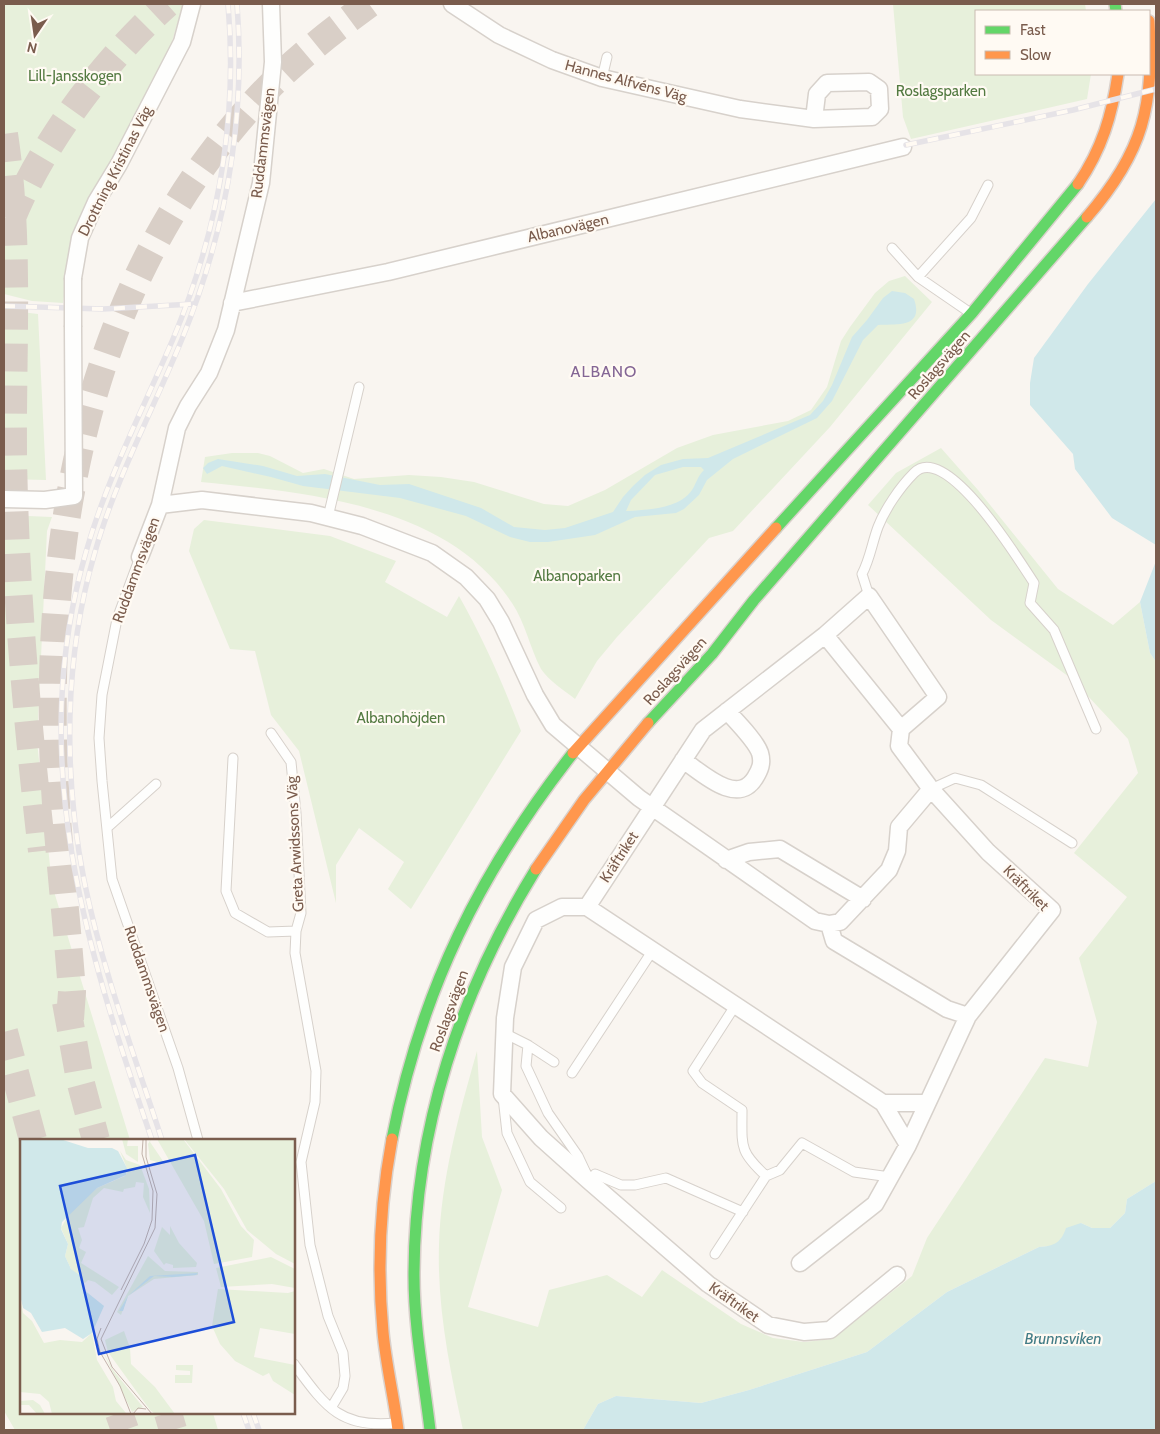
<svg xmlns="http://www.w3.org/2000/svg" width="1160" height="1434" font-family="Cabin,sans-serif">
  <rect width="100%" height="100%" fill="#f9f5f0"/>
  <path fill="#e7f0db" d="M4 4H183L171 45 72 240 63 303 32 301 4 294Z
    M893 4H1085L1086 11H976V74H1091L1087 99 911 139 903 117Z
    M905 276 932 302 830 427 733 531 709 538 617 637 597 661 575 699C565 691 548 680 541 669 530 648 525 622 512 603 447 504 308 493 201 482L205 457 232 453H258L270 456 303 473 324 469 354 479 409 475 441 477 474 482 544 504 568 506 605 490 677 448 713 435 788 421 811 410 827 387 841 341 850 327 875 293 889 281Z
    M4 310 38 314 46 480 4 479Z
    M941 448 978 490 1058 589 1113 625 1140 602 1150 653 1156 662V1181L1127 1199 1125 1213 1110 1228H1092L1081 1223 1053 1246 1039 1247 947 1292 867 1352 749 1390 701 1403 616 1396 598 1404 583 1430H463C450 1370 437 1308 439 1245 441 1179 459 1114 477 1051L482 1137 502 1190 468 1307 538 1327 549 1290 607 1275 642 1297 662 1270 741 1324 773 1338 804 1342 832 1339 912 1276 927 1238 1045 1058 1088 1067 1097 1022 1079 958 1127 897 1074 853 1138 773 1128 739 1072 679 991 620 868 505 896 473Z
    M4 515 52 517 47 531 37 741 52 885 130 1140H21V1413H213L218 1430H15L4 1411Z
    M204 520 330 536 396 561 385 582 447 617 459 596C484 640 503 684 521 731L411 909 388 889 404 862 359 828 336 865V903L299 751 271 715 255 651 230 649 189 551 194 529Z"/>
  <path fill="#d0e8ea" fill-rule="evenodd" d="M1156 199V545L1112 518 1075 469 1073 454 1030 405V383L1034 358 1088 284Z
    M892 291 905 293 914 299C924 328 898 324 878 325L863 340 832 401 817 418 733 459 707 480 699 495 684 509 676 513 635 517 595 535 548 542H530L510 537 466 516 400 498 303 486 271 477 222 466 207 474 203 468 208 463 218 459 263 466 297 476 325 474 380 485 409 484 481 508 514 527 545 530 565 528 613 512 623 497 633 486 645 475 661 465 683 459 708 458 810 415 823 401 832 385 852 337 867 320 883 298ZM683 467H701L704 470C697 477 697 482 692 490 679 509 647 510 626 511L631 500 655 475Z
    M1156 561V662L1150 653 1140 602Z
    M1156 1181V1430H583L598 1404 616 1396 701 1403 749 1390 867 1352 947 1292 1039 1247C1054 1246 1061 1243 1066 1228L1081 1223 1092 1228H1110L1125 1213 1127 1199Z"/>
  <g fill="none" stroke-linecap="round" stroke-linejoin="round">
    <path stroke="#d9cfc7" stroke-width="28" stroke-dasharray="28 14" stroke-linecap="butt" d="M4 134C20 240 12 349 13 455 15 588 27 720 42 851
      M11 220C42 143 105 59 167 4
      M66 1002 80 1080 96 1140
      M70 1019 72 992C66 908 55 825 53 741 48 501 98 260 272 84 302 54 335 29 369 4
      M4 1032 33 1140
      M119 1413 125 1430
      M168 1413 173 1430"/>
    <g stroke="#d7d1cb" stroke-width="11">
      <path id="lane" d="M602 78 607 57
        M892 248 918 277 969 312
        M918 277 971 218 988 185
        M328 517 359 387
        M140 557 117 619 102 695 99 738 102 781 112 879 178 1068 198 1140
        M869 596 862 574C870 559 872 543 878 527 885 509 900 487 914 473 946 440 1020 562 1034 583L1030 603 1054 630 1096 729
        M271 733 291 762 296 813 301 913 296 931 295 953 316 1071 315 1102 301 1162 310 1245 328 1316 343 1353 345 1376 343 1388 331 1408
        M233 758 226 891 235 913 268 932 296 931
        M931 789 955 778 981 785 1072 843
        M108 827 156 784
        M504 1033 528 1045 526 1066 548 1113 578 1156 586 1173
        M528 1045 554 1062
        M572 1073 653 950
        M503 1097 507 1133 530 1182 561 1208
        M595 1174 621 1185H635L666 1178 743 1212
        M766 1176 780 1170 802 1143 854 1172 890 1177
        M715 1254 766 1176C739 1151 742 1147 742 1110L702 1083 693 1071 735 1006
        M294 1364C325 1406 340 1429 396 1423"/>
    </g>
    <g stroke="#d7d1cb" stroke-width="19">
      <path id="street" d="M452 4 499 35 552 60 602 78 740 109 814 119 872 117 880 109 879 89 869 82 827 83 817 94 814 119
        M73 278 80 238 96 202 119 164 182 42 192 4
        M232 303 388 272 903 147
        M4 499 45 500 74 496 73 327
        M160 505 202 500 311 513 362 526 432 553 466 577 487 599 501 622 535 695 553 725 639 798 815 921 829 924 840 922 889 870 897 851 899 827 931 789
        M140 557 160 505 177 428 188 406 209 373 226 330 261 183 273 62 271 4
        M901 729 938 697 869 596 825 635 703 730 587 907 883 1103 908 1145
        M683 760C701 772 737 807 755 778 760 770 763 763 760 753 756 741 736 721 727 711
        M726 860 749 852 780 849 863 899
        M587 907H562L536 920 513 967 505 1018 502 1094 541 1138 589 1181 708 1284 768 1325 804 1332 830 1330 897 1275
        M829 924 834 941 947 1009 968 1016
        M883 1103H927
        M800 1263 875 1204 908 1145 968 1016 1052 910 988 852 931 789 899 746 901 729 825 635"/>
    </g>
    <g stroke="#dad1cc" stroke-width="14">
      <path id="fast" d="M1115 4 1116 11
        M776 528 972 313 1078 184
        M648 723 712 654 754 600 1087 217
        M392 1139C421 990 480 872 573 753
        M430 1430C424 1379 414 1327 414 1276 414 1130 460 992 536 869"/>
    </g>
    <g stroke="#dad1cc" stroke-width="14">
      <path id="slow" d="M1078 184C1102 149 1112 115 1118 74
        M1087 217C1144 151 1154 106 1149 21
        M573 753 776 528
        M536 869 584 800 648 723
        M392 1139C380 1203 377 1268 383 1332 386 1365 394 1397 398 1430"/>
    </g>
    <use href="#lane" stroke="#fefefd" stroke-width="9"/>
    <use href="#street" stroke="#fefefd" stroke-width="16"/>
    <use href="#fast" stroke="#63d668" stroke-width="11"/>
    <use href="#slow" stroke="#ff974d" stroke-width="11"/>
    <g stroke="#e6e3e7" stroke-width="5.5">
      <path id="rail" d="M906 145 1073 110 1156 89
        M4 306 103 309 193 304
        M152 1140C85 944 26 760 86 552 107 478 143 409 173 339 218 232 238 119 228 4
        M162 1140C134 1054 102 969 84 880 63 773 64 657 95 552 116 478 153 410 182 339 226 231 246 120 237 4
        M243 1413 249 1430
        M253 1413 259 1430"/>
    </g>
    <use href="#rail" stroke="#fffaf3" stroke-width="4" stroke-dasharray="11" stroke-linecap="butt"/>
    <g stroke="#d7d1cb" stroke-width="19" stroke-linecap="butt">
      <path id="street-bridge" d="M73 327V278"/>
    </g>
    <use href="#street-bridge" stroke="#fefefd" stroke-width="16"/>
  </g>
  <g text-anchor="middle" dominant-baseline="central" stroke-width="4.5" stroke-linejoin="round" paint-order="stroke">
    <g font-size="15" fill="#537a41" stroke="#fffaf3">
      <text x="75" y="76">Lill-Jansskogen</text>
      <text x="941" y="91">Roslagsparken</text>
      <text x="577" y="576">Albanoparken</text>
      <text x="401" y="718">Albanohöjden</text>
    </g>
    <g font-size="15" fill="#7a5c4d" stroke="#fffaf3">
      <text transform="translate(626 81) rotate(15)">Hannes Alfvéns Väg</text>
      <text transform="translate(263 143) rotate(-83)">Ruddammsvägen</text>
      <text transform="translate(115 171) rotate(-63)">Drottning Kristinas Väg</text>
      <text transform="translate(568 228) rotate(-13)">Albanovägen</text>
      <text transform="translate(939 365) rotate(-49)">Roslagsvägen</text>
      <text transform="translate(136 570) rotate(-70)">Ruddammsvägen</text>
      <text transform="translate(675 671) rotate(-48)">Roslagsvägen</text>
      <text transform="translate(295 844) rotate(-93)">Greta Arwidssons Väg</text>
      <text transform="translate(619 857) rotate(-57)">Kräftriket</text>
      <text transform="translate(1026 888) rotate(45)">Kräftriket</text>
      <text transform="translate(147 979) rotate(71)">Ruddammsvägen</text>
      <text transform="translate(449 1011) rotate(-70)">Roslagsvägen</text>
      <text transform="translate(734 1302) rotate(35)">Kräftriket</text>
    </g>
    <g font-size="16" letter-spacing="1" fill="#846695" stroke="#fffaf3">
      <text x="604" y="371">ALBANO</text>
    </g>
    <g font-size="16" font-style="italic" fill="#437c86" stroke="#fffaf3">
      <text x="1063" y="1338">Brunnsviken</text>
    </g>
  </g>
  <g transform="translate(20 1139)">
    <rect width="275" height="275" fill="#f9f5f0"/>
    <path d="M102 0H108L107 7H118V23L106 15ZM131 0 130 3 145 25 130 21 128 5ZM137 0H163L201 50 221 87 234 101 232 118 194 125 184 82ZM164 0H275V125L256 115 227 91 204 50ZM100 12 106 21 120 26 129 50 130 74 123 58 124 44 116 43 115 48 104 50 103 53 84 49 73 59 64 88 58 89 62 101 59 109 66 113 61 124 99 148 92 156 75 143 68 141 65 144 51 130 45 117 48 105 41 89 52 70 77 49 105 37 108 32ZM150 87 159 104 177 124 176 128 153 129V126L146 124 144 126 134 112 142 88 150 96ZM128 117 145 132 178 133V136L134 140 108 157 101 176 97 173ZM251 118 275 130V149L252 145 201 148 196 129ZM198 150 268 154 275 152V195L240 189 234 218 275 226V256L253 242 249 234 243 237 215 222 200 205 192 187ZM0 156 3 174 12 182 24 204 40 201 62 203 72 194 77 221 93 248 96 262 106 274 32 275 29 263 20 255 0 253ZM104 192 110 209 111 225 135 248 155 275H135L130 271 88 213 85 201ZM81 209 93 231 123 268 112 273ZM156 226H173L172 244H155V236H170V232L156 231ZM13 261 20 266 25 275H17L9 266H0V262Z" fill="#e7f0db"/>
    <path d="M0 0H40L68 9H92L98 12 107 29 106 36 77 49 42 83 41 90 48 105 45 117 51 130 62 138 64 151 84 167 72 194 63 200 45 189 22 193 11 174 3 169 0 156ZM178 134 176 136 153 138 134 137 108 157 103 172H99L108 157 130 137Z" fill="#d0e8ea"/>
    <path fill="none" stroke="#c2b3aa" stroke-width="1" d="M126 0V18L137 55 135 89 81 200 92 228 132 275M101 151 124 105 132 81 133 52 122 15 123 1M81 189 77 200 80 213 100 247 111 275M113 275 118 269 126 270"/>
    <path fill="#1d4ed8" fill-opacity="0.15" stroke="#1d4ed8" stroke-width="2.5" d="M175 16 214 183 79 215 40 47Z"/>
    <rect width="275" height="275" fill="none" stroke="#7a5c4d" stroke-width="2.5"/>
  </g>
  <rect width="1160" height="1434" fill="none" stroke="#7a5c4d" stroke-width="10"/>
  <rect x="975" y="10" width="175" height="65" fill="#fffaf3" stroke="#cabbb1"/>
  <rect x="985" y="26" width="25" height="8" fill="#63d668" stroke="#cabbb1"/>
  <text x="1020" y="35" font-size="15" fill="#7a5c4d">Fast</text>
  <rect x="985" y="51" width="25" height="8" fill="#ff974d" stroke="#cabbb1"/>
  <text x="1020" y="60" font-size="15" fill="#7a5c4d">Slow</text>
  <g transform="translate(35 35) rotate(193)" stroke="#fffaf3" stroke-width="4" paint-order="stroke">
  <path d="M0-4L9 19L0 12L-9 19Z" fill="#7a5c4d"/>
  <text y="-8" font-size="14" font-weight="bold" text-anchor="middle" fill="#7a5c4d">N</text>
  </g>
</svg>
